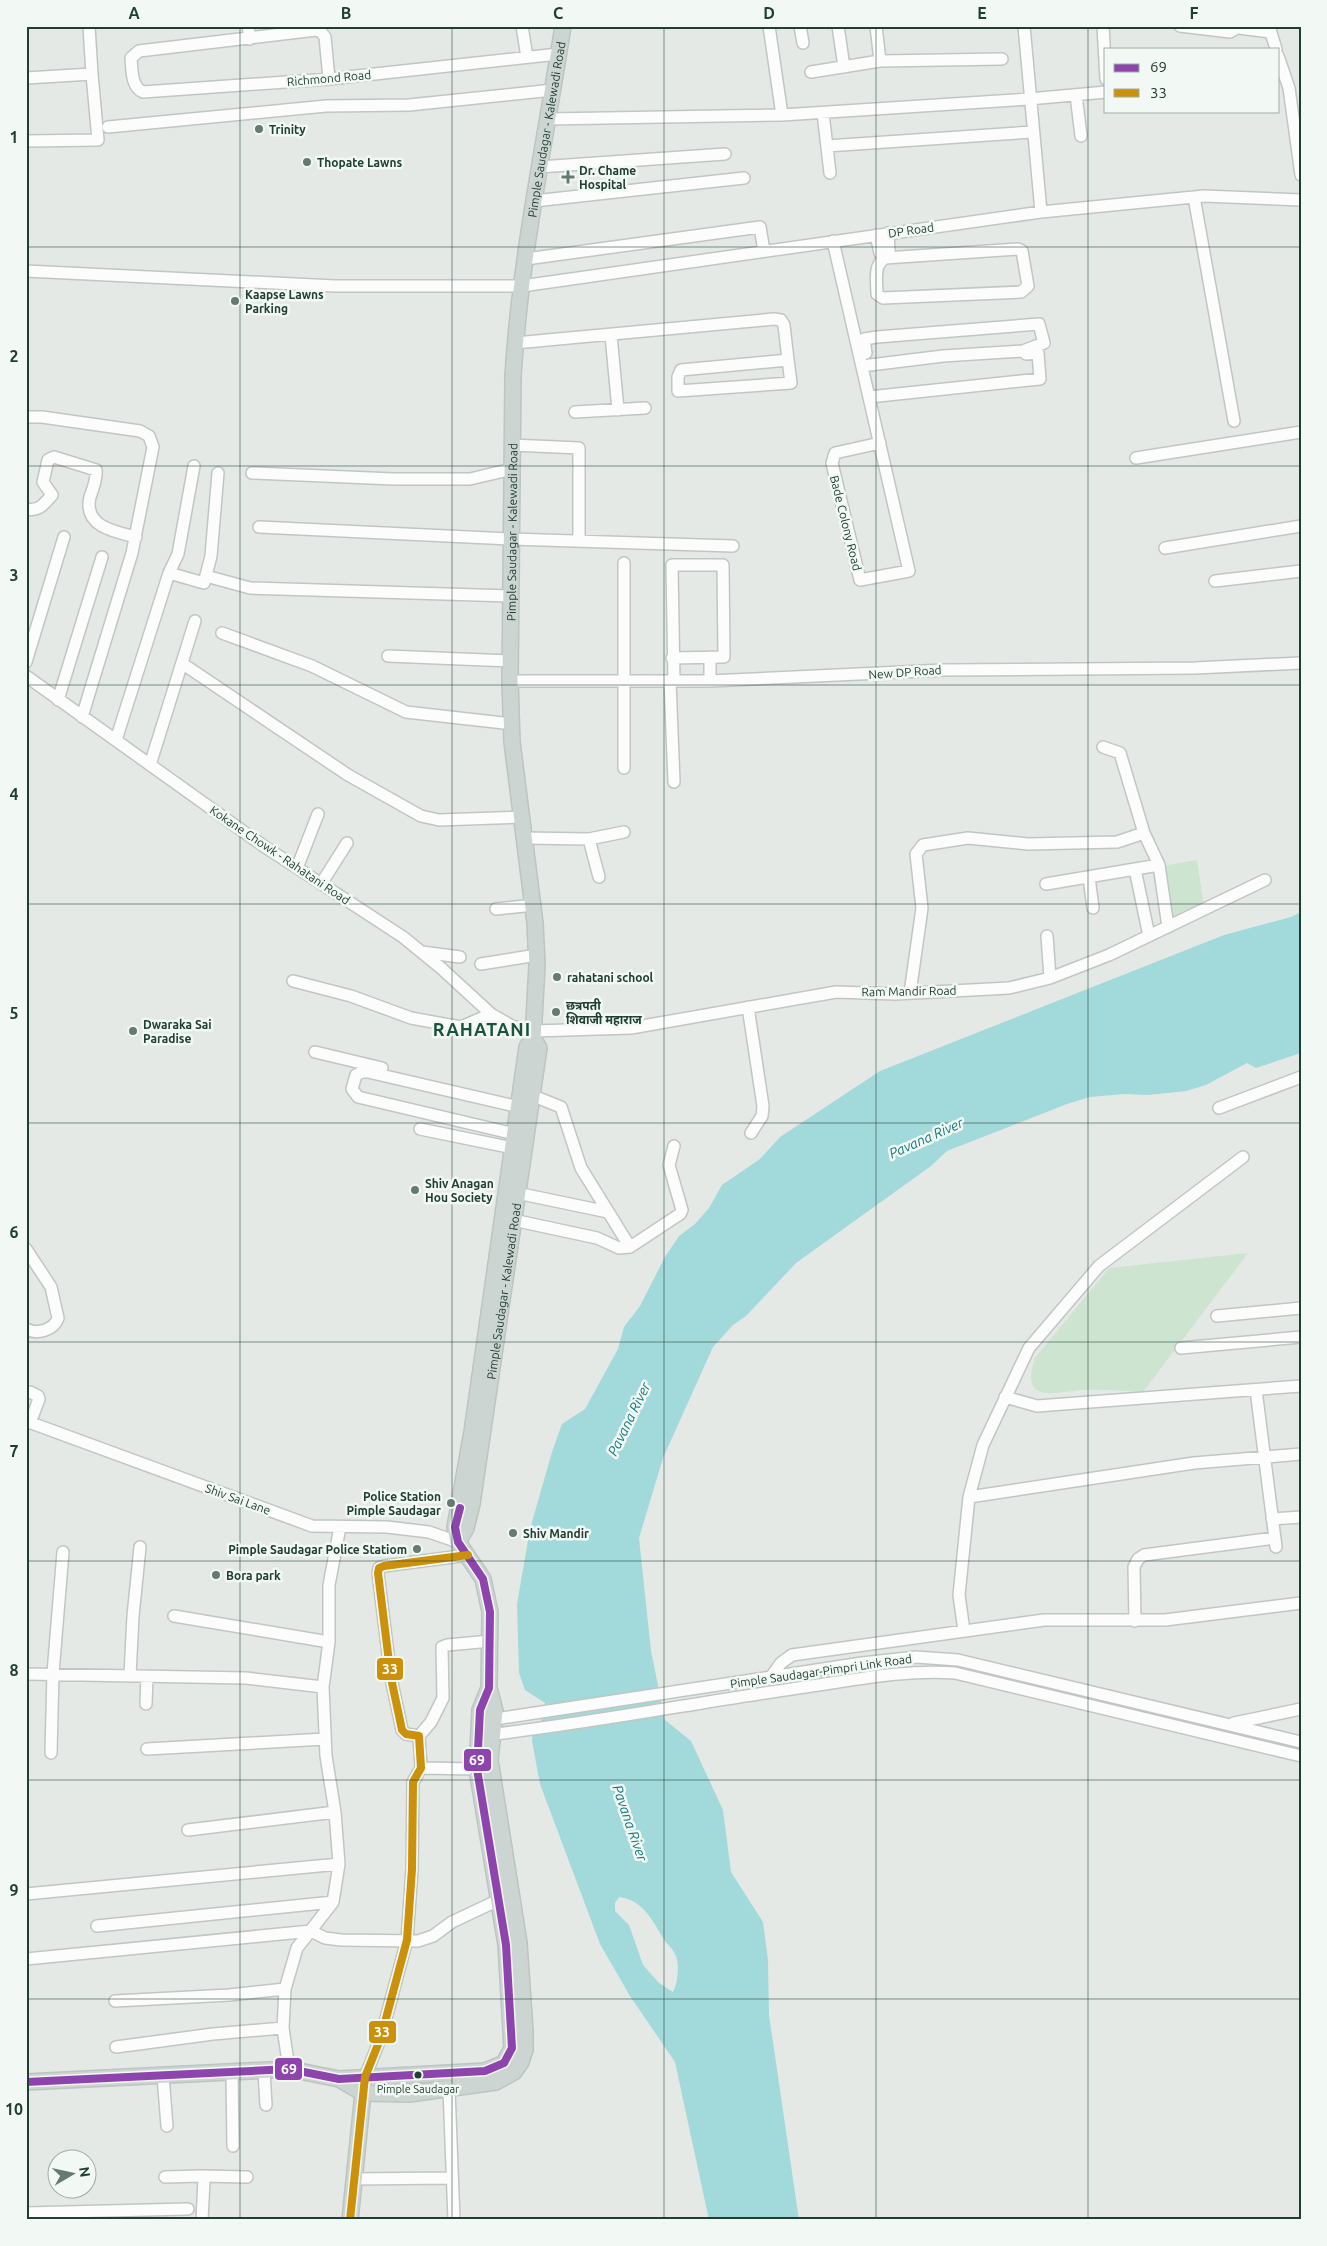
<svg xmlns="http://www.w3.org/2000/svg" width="1327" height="2246" font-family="Ubuntu,'Noto Sans Devanagari',sans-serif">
  <rect width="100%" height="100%" fill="#e4e9e6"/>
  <path fill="#cce4d0" d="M1197 860 1204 907 1171 924 1162 866Z
    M1248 1253 1143 1392C1124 1391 1104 1389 1084 1390 1056 1392 1019 1405 1035 1358L1109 1268Z"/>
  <path fill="#a2d9da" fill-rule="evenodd" d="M1301 912V1053L1256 1068 1247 1063 1206 1085 1186 1091 1148 1095 1124 1094 1090 1097 1067 1104 947 1151 931 1166 796 1263 746 1316 733 1325 713 1347 663 1458 639 1538 651 1651 665 1720 691 1741 723 1810 731 1872 763 1922 768 1960 769 2015 799 2220H709L675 2062 630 1996 600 1944 540 1784 532 1741 533 1726 541 1721 545 1703 525 1690 519 1673 517 1604 530 1529 552 1452 562 1424 585 1409 618 1349 624 1327 640 1306 665 1257 679 1236 695 1224 709 1208 722 1185 760 1159 780 1137 880 1071 1224 935 1291 917ZM619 1897C644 1900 653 1922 665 1941 668 1945 673 1949 675 1954 680 1963 678 1983 673 1992L659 1983 643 1965 629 1925 615 1911V1903Z"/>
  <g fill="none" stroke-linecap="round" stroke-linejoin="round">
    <g stroke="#c1c6c3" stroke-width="14">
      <path id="minor" d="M89 26 92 74
        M248 26 250 39
        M522 26 527 57
        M769 26 782 115
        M800 26 803 43
        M838 26 844 67
        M876 26 880 61 1002 59
        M1024 26 1041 212
        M1103 26 1106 79
        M1180 26 1230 32 1240 26
        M1269 26 1276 49
        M1239 28 1270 32
        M1278 56 1289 88 1301 175
        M811 72 880 61
        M26 78 92 74 98 140 26 141
        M329 79 325 37 321 32 316 30 139 51 131 58C132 69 131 87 143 92L329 79 558 54
        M1076 95 1081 136
        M823 113 830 173
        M548 119 782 115 1029 99 1106 92
        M108 127 326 106 409 105 553 90
        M827 146 1032 132
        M539 167 725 154
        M1194 197 1234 421
        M534 201 744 178
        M876 235 880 253 884 254 885 258
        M833 241 909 571 860 580 832 463 835 453 880 443
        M1018 249 1022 251 1028 286 1021 292 883 298 877 294C877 282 873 265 885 258Z
        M884 254 889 251 888 233
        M526 259 760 227 764 251
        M26 271 335 286H522L1041 212 1204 196 1301 200
        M611 335 618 410
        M515 343 774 319 781 320 784 325 788 360 681 370 678 377V391L791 383 788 360
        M862 366 943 356 1023 351 1044 343 1039 324 877 337 864 339 866 353
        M869 397 1040 379 1038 353 1026 354
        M575 412 645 408
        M26 417H42L140 431 149 436 153 447 132 553 82 717
        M512 445 579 448V541
        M1136 458 1301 432
        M252 473 393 479H470L512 469
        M26 509C39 512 44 504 52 495L43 482 48 460 54 457 96 470C97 479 93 489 90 497 83 526 114 532 136 537
        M259 527 511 539 733 546
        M1165 548 1301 526
        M624 563V768
        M169 573 204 583 211 556 218 473
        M206 576 250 588 511 596
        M1215 581 1301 571
        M222 633 312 666 406 712 512 724
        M388 656 510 661
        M710 657V681
        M672 658 724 657 723 565H672L674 681
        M26 662 64 537
        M183 664 348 775 421 816 439 820 521 817
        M26 676 265 847 403 937 441 968 491 1014 512 1026 534 1031 631 1028 836 992 895 994 1009 988 1050 978 1109 955 1265 880
        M510 681H710L944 670 1195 668 1301 663
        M670 681 674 782
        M58 700 102 557
        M116 740 169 573 178 554 194 466
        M1103 747 1120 753 1144 833 1159 865 1168 927
        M150 765 195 621
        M524 838 589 839 624 832
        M589 839 599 877
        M297 868 318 814
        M1135 869 1149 936
        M1089 877 1093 908
        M321 884 347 843
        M1046 884 1159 865
        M496 909 534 905
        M1047 936 1050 978
        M422 952 460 957
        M481 964 537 955
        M293 981 351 996 411 1018 461 1027 491 1014
        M910 993 922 908 916 854 923 845 968 838 1028 844 1117 842 1144 833
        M748 1007 763 1106 762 1116 751 1133
        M315 1052 382 1068
        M526 1093 561 1107 581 1168 630 1247 680 1214 682 1210 669 1165 674 1146
        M1219 1108 1301 1077
        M420 1129 513 1148
        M515 1134 358 1097 352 1089 356 1075 362 1072H368L519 1107
        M517 1193 608 1212
        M513 1220 597 1238 619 1248 630 1247
        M26 1249 51 1287 58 1318C54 1330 37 1335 26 1329
        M1217 1316 1301 1308
        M1181 1348 1301 1337
        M1256 1390 1276 1547
        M30 1392 38 1396 39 1399 30 1423
        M1005 1397 1037 1406 1301 1386
        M26 1421 312 1526 387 1527 429 1532 458 1542
        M969 1497 1194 1463 1301 1454
        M1272 1519 1301 1517
        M174 1616 329 1642
        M1135 1621 1134 1567 1138 1559 1144 1555 1275 1538
        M964 1631 959 1595 969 1497 983 1445 1029 1348 1099 1266 1243 1157
        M26 1674 246 1678 323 1687
        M130 1675 133 1616 140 1547
        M771 1677 781 1663 792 1655 1044 1620H1165L1301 1603
        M146 1704 147 1676
        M489 1720 862 1663 916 1657 958 1660 1301 1742
        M1234 1723 1301 1709
        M487 1735C591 1723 694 1703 798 1688 850 1681 903 1669 955 1673L1301 1756
        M419 1736 431 1722 443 1698 442 1647 447 1645 491 1641
        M147 1749 325 1739
        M51 1753 53 1673 63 1552
        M421 1768 477 1769
        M188 1830 335 1812
        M26 1894 339 1864
        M97 1926 333 1902
        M26 1959 311 1931 325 1938 341 1940 418 1941 433 1936 452 1922 505 1897
        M115 2001 229 1995 285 1989
        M116 2047 213 2034 283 2028
        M289 2069 283 2028 285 1989 297 1948 333 1902 339 1864 335 1812 326 1756 323 1687 329 1642V1585L340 1527
        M264 2071 266 2105
        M232 2073 233 2146
        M163 2076 167 2126
        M365 2077 381 2037 407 1940 412 1869 413 1782 421 1768 419 1736 406 1734 402 1730 391 1678 378 1573 379 1568 384 1566 468 1555
        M449 2089 454 2220
        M201 2176 247 2177
        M165 2177 201 2176 204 2180 202 2220
        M353 2179 452 2178
        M26 2213 188 2209"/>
    </g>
    <g stroke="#bcc5c2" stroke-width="18">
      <g id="major">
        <path id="s1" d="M458 1542 466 1528 472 1504 539 1048 533 1038 537 965 535 923 512 742 510 681 513 376C520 259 545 142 563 26"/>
        <path d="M339 2079 363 2093 409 2094 496 2082 514 2072 521 2062 525 2050V2031L519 1943 490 1760 495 1711 489 1688"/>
        <path d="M26 2082 289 2069 339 2079 485 2071 504 2063 512 2048 506 1945 477 1769 480 1710 489 1688 490 1612 483 1579 458 1542 455 1527 472 1432 527 1047 533 1038"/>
        <path d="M350 2220 364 2083"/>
      </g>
    </g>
    <use href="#minor" stroke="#fbfcfb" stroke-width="11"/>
    <use href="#major" stroke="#cdd5d2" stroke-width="15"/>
    <g stroke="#f2f9f4" stroke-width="11">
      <path id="bus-1" d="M26 2082 289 2069 339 2079 485 2071 504 2063 512 2048 506 1945 477 1769 480 1710 489 1688 490 1612 483 1579 458 1542 455 1527 460 1508"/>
    </g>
    <g stroke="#f2f9f4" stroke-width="11">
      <path id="bus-2" d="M350 2220 365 2077 381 2037 407 1940 412 1869 413 1782 421 1768 419 1736 406 1734 402 1730 391 1678 378 1573 379 1568 384 1566 468 1555"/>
    </g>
    <use href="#bus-1" stroke="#8e44ad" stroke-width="8"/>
    <use href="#bus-2" stroke="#cc910a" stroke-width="8"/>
  </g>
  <path fill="none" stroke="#203e33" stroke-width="1" stroke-opacity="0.55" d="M240 26V2220M452 26V2220M664 26V2220M876 26V2220M1088 26V2220M26 247H1301M26 466H1301M26 685H1301M26 904H1301M26 1123H1301M26 1342H1301M26 1561H1301M26 1780H1301M26 1999H1301"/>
  <g fill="#657a72" stroke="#f2f9f4" stroke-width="2">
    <circle cx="259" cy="129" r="5"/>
    <circle cx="307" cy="162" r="5"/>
    <path d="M565.5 169.5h5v5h5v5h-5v5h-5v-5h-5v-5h5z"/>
    <circle cx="235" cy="301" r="5"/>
    <circle cx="557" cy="977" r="5"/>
    <circle cx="556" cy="1012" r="5"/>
    <circle cx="133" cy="1031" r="5"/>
    <circle cx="415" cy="1190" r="5"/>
    <circle cx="451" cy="1503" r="5"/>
    <circle cx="513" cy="1533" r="5"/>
    <circle cx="417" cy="1549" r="5"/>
    <circle cx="216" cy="1575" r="5"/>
  </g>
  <circle fill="#203e33" stroke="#f2f9f4" stroke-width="2" cx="418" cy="2075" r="4.5"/>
  <g text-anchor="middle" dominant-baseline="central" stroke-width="5" stroke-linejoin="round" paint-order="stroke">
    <g font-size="11" fill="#203e33" stroke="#f2f9f4">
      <text x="418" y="2089">Pimple Saudagar</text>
    </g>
    <g font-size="12" fill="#203e33" stroke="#f2f9f4">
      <text transform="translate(329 78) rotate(-5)">Richmond Road</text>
      <text stroke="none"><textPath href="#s1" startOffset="1426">Pimple Saudagar - Kalewadi Road</textPath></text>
      <text transform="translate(911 230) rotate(-8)">DP Road</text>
      <text transform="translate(846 523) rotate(76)">Bade Colony Road</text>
      <text stroke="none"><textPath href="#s1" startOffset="1021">Pimple Saudagar - Kalewadi Road</textPath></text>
      <text transform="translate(905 672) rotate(-4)">New DP Road</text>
      <text transform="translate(280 855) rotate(34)">Kokane Chowk - Rahatani Road</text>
      <text transform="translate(909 991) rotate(-1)">Ram Mandir Road</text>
      <text stroke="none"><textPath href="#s1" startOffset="256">Pimple Saudagar - Kalewadi Road</textPath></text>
      <text transform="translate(238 1499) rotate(20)">Shiv Sai Lane</text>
      <text transform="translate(821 1671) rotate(-8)">Pimple Saudagar-Pimpri Link Road</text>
    </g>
    <g font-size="12" font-weight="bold" fill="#203e33" stroke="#f2f9f4" text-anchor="start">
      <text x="269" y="129">Trinity</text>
      <text x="317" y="162">Thopate Lawns</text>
      <text x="579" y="170">Dr. Chame<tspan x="579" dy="14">Hospital</tspan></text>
      <text x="245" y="294">Kaapse Lawns<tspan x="245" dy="14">Parking</tspan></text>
      <text x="567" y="977">rahatani school</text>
      <text x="566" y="1005">छत्रपती<tspan x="566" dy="14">शिवाजी महाराज</tspan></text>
      <text x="143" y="1024">Dwaraka Sai<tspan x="143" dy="14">Paradise</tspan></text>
      <text x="425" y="1183">Shiv Anagan<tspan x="425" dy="14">Hou Society</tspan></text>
      <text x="441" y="1496" text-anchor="end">Police Station<tspan x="441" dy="14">Pimple Saudagar</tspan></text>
      <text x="523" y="1533">Shiv Mandir</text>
      <text x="407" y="1549" text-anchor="end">Pimple Saudagar Police Statiom</text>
      <text x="226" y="1575">Bora park</text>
    </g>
    <g font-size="14" font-style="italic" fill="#16787e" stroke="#f2f9f4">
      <text transform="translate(926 1138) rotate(-24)">Pavana River</text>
      <text transform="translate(629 1419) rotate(-64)">Pavana River</text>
      <text transform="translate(630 1823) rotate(71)">Pavana River</text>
    </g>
    <g font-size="18" font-weight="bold" letter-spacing="1" fill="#1b523e" stroke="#f2f9f4">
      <text x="482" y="1029">RAHATANI</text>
    </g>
  </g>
  <g stroke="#f2f9f4" stroke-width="2">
    <rect x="376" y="1657" width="28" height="24" rx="5" fill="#cc910a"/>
    <rect x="463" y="1748" width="29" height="24" rx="5" fill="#8e44ad"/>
    <rect x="368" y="2020" width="29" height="24" rx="5" fill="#cc910a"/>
    <rect x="274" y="2057" width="29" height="24" rx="5" fill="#8e44ad"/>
  </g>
  <g font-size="14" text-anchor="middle" font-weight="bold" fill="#fff">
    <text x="390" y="1674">33</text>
    <text x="477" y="1765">69</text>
    <text x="382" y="2037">33</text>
    <text x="289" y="2074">69</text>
  </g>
  <rect width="1327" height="2246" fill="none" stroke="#f2f9f4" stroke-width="55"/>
  <rect x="1104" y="48" width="175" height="65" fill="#f2f9f4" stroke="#9eaea7"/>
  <rect x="1114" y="64" width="25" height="8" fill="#8e44ad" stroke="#9eaea7"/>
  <text x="1150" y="72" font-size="15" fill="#203e33">69</text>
  <rect x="1114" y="89" width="25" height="8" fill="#cc910a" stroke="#9eaea7"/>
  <text x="1150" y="98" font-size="15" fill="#203e33">33</text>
  <g transform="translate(72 2174) rotate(81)"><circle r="24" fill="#f2f9f4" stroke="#9eaea7"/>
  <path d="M0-4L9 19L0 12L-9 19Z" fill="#657a72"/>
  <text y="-8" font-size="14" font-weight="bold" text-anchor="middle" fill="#203e33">N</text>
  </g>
  <rect x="28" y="28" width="1272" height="2190" fill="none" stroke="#203e33" stroke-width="2"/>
  <g font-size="16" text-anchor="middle" font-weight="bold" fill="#203e33">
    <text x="134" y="19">A</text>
    <text x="346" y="19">B</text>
    <text x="558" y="19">C</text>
    <text x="769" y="19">D</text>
    <text x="982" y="19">E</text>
    <text x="1194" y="19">F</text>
    <text x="14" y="143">1</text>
    <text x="14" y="362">2</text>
    <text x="14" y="581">3</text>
    <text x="14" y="800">4</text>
    <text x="14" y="1019">5</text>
    <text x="14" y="1238">6</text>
    <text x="14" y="1457">7</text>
    <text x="14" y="1676">8</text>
    <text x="14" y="1896">9</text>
    <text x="14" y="2115">10</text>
  </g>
</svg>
